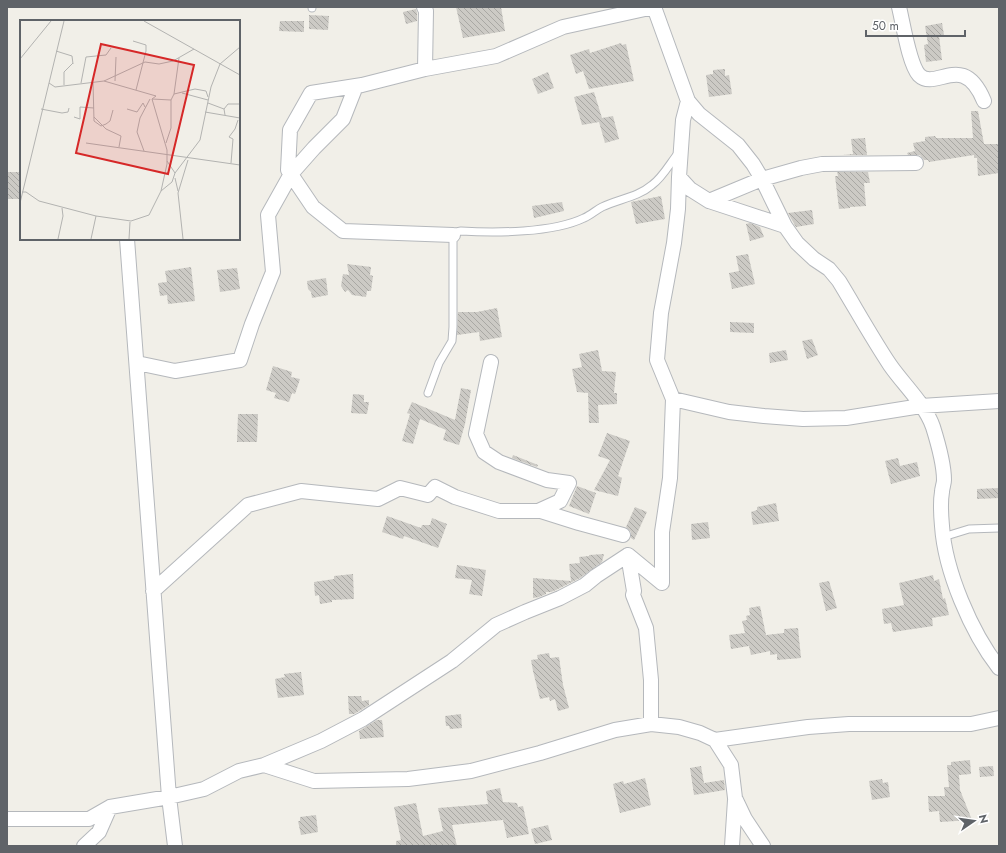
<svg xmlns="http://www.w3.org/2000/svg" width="1006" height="853" font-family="Jost,sans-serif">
  <defs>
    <pattern id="building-back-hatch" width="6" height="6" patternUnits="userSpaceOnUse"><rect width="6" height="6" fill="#cccac5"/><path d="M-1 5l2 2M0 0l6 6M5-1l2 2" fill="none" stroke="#a9a8a4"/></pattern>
  </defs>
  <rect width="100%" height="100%" fill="#f1efe8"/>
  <path fill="url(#building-back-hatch)" d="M456 7H501L505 31 463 38Z
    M416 9 417 13V21L406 24 403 12Z
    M309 15 329 16 328 30 309 29Z
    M280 21H304V32L279 31Z
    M942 23 944 35 939 36 942 60 926 62 924 45 928 44 925 26Z
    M621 43 622 45 626 44 634 81 589 89 583 71 576 74 570 55 589 49 590 53Z
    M725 69V76L729 75 732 94 709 97 706 75 713 74V70Z
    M548 72 554 88 538 94 532 79Z
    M594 92 602 118 613 116 619 139 605 143 599 122 582 125 574 97Z
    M971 111H978L984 144H999V173L978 176 977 158H974V155L929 162 928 160H924L920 155H908L907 153 915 151 913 143 925 141V137L935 136 936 138H973Z
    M865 138 867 155H843L853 154 851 139Z
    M7 172H19V176L21 177V199H7Z
    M837 172H868L870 183H864L866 206 850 207V208L839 209 835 176H838Z
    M661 196 665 219 636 224 631 202Z
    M562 202 564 211 534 218 532 206Z
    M812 210 814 224 796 227 788 213Z
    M750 223 760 227 764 237 750 241 746 224Z
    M748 254 755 284 732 289 729 273 739 271 736 256Z
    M347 264 371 267 370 275 373 276 371 291H367L366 297 352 295 348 290 345 292 341 286 343 274 349 275Z
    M191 267 195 301 168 304 167 295 160 296 158 283 167 282 165 271Z
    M237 268 240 289 220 292 217 270Z
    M326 278 328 295 312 298 311 292 308 289 307 281Z
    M497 308 502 337 480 341 479 332 457 335 458 312H477Z
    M730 322 754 323V333L730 332Z
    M812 339 818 355 807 359 802 341Z
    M598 350 602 371 616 372 614 393H617V404L598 405 599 423H589L588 393 577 392 572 369 582 367 579 354Z
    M786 350 788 360 770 363 769 353Z
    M273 366 292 372 291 377 300 379 295 394 292 393 289 402 274 398 276 393 266 390Z
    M461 388 471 390 465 424 459 445 443 440 446 430 420 419 413 444 402 441 410 414 407 413 412 402 455 420Z
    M353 394 364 395V402H369L367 414 351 413Z
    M238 414H258L257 442H237Z
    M607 433 630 441 618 476 622 478 618 496 594 490 610 460 598 456Z
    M513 455 538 465 537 467 512 458Z
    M898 458 900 466 917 462 920 476 891 484 885 461Z
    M577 486 596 493 589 514 569 506Z
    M999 488V498L977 499V489Z
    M776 503 779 521 753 525 751 512 757 510V507Z
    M635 507 647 512 634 540 631 538V532L626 527Z
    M387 516 421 528 422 525H430L432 518 447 524 438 548 404 536 403 539 382 532Z
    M708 522 710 538 692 540 691 524Z
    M604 554 602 562 580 578 556 590 551 592H546V594L539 597 533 598V578L571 581 569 564 580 563 579 557 589 556V555Z
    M457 565 486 570 482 596 469 594 472 580 455 578Z
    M353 574 354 599 332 600V602L320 604 319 595 315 596 314 582 334 579V576Z
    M933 575 934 581 939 579 943 599 945 598 949 615 932 618 933 626 893 632 891 623 884 624 882 609 904 605 899 583Z
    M829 581 837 608 826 611 819 583Z
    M760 606 766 635 784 633V629L798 628 801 658 777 660V654L770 655V651L751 655 749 646 731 649 729 635 745 633 742 621 747 620 746 616 750 615 749 608Z
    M549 653 550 658 559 657 563 685 569 708 558 711 555 699 550 701 549 697 540 699 533 671 531 660 538 659 537 655Z
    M301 672 304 695 278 698 275 679 285 677 284 674Z
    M348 696H361L362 701 369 700V705L354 714H349Z
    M461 714 462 728 450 729 449 726H446L445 716Z
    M377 720H382L384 737 360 739 359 731Z
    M970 760 971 774 959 775 960 790 972 820 940 822 939 811 929 812 928 796H945L944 787H949L947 765H951V762Z
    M701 766 704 783 724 780 725 790 694 795 690 768Z
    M993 766 994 776 980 777 979 767Z
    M645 778 651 805 620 813 613 784 623 781 624 784Z
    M882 779 883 783 888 782 890 797 872 800 869 781Z
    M500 788 503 802 517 803 518 807 523 806 529 834 507 838 503 820 452 825 457 846H396V841L401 840 394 807 416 803 423 836 443 831 438 808 488 804 486 791Z
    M316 815 318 832 301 835 298 821H300V817Z
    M548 825 552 840 535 844 531 829Z"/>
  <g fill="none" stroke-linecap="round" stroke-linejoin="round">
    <g stroke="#b5b8bc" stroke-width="9">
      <path id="lane" d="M312 7V8
        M428 393 439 363 452 341 453 327V235L456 232 461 231C495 233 553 233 584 218 591 215 596 210 602 207 619 199 638 197 652 185 663 177 670 163 679 152
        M943 537 969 529 999 528"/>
    </g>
    <g stroke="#b5b8bc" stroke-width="16">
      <path id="street" d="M424 7 426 11 425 69
        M899 7C903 23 909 64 919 75 936 92 963 50 984 101
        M679 177 690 189 709 201 785 226
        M709 201 762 179 801 168 822 164 916 163
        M453 235 343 231 313 207 288 170 290 130 311 93 362 85 425 69 496 56 563 27 654 7 688 101 699 114 738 145 753 164 762 179 785 226 797 243 814 259 829 269 839 281C856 309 872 338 890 365 903 384 925 404 933 427 938 443 944 463 944 480 944 484 942 488 942 492 940 503 941 515 942 526 945 571 971 632 999 668
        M127 239 169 797 175 846
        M491 362 476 434 484 452 499 462 547 480 569 483 560 501 538 511
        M137 363 175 371 240 360 252 324 273 272 268 215 291 174 314 148 343 119 356 86
        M673 399 729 412 764 416 803 419 846 418 921 406 999 401
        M628 555 662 583V532L670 478 673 399 657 360 661 313 674 243 678 209 679 177 683 120 688 101
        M628 555 634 591 633 595 646 628 651 680V724
        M153 591 248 505 301 491 378 499 400 488 428 495 435 487 455 497 499 511H541L579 523 623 535
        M715 740 808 727 849 724H971L999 718
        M264 765 314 781 408 779 471 771 540 753 615 730 651 724 679 727 700 733 715 740 731 765 735 798 745 819 763 846
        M7 819H89L110 807 169 797 204 789 239 771 264 765 321 741 363 719 452 661 496 625 525 612 560 598 585 585 596 576 628 555
        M84 846 99 832 110 807
        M732 846 735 800"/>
    </g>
    <use href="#lane" stroke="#fff" stroke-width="7"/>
    <use href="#street" stroke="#fff" stroke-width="14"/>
  </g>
  <g transform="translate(20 20)">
    <rect width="220" height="220" fill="#f1efe8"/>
    <path fill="none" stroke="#b3b3b1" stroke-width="1" d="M124 1 220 55M113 21 126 25V31L116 70M36 31 52 36 53 44M0 39 31 1M84 61 136 76 132 79M95 61 96 37M73 62 74 101 81 106 86 104 90 101 93 90M29 63 35 67 84 61 125 42 139 44 153 41 174 29M61 63 66 37 86 35 91 28M44 65V52L53 43M162 73 188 80M154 74 159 38M132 79 147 130V144L141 171M132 79 151 80M188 83 204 89 205 95M21 89 42 93 48 92 49 88M107 89 117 92 123 83 125 87M204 89 208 84H220M185 92 220 98M54 97 60 99V87L74 88M74 97 86 109 101 116 99 127M66 123 220 145M146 123 151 108V80L154 74 175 69 186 71 188 77M124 131 117 112 120 98 130 79M147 141 155 153M211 143 213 119 209 117 215 109 218 100M155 158 158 171M2 172H6L19 181 76 196 111 201 129 195 141 171 152 162 155 153 180 120 191 67 200 44 220 27M0 183 44 1M38 219 43 196 42 188M71 219 76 196M109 219 110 202M163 219 158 173 168 140"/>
    <path fill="#d62828" fill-opacity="0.15" stroke="#d62828" stroke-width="2" d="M81 24 174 45 148 154 56 133Z"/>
    <rect width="220" height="220" fill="none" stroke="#5f6368" stroke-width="2"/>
  </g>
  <rect width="1006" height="853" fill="none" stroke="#5f6368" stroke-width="16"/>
  <g transform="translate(974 821) rotate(77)" stroke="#ffffff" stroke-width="3" paint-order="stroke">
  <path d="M0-3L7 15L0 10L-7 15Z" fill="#5f6368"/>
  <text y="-6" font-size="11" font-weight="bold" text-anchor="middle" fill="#5f6368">N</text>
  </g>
  <path d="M866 30v6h99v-6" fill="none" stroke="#5f6368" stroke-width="2"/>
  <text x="872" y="30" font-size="12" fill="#5f6368" stroke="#ffffff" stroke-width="3" paint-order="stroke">50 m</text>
</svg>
